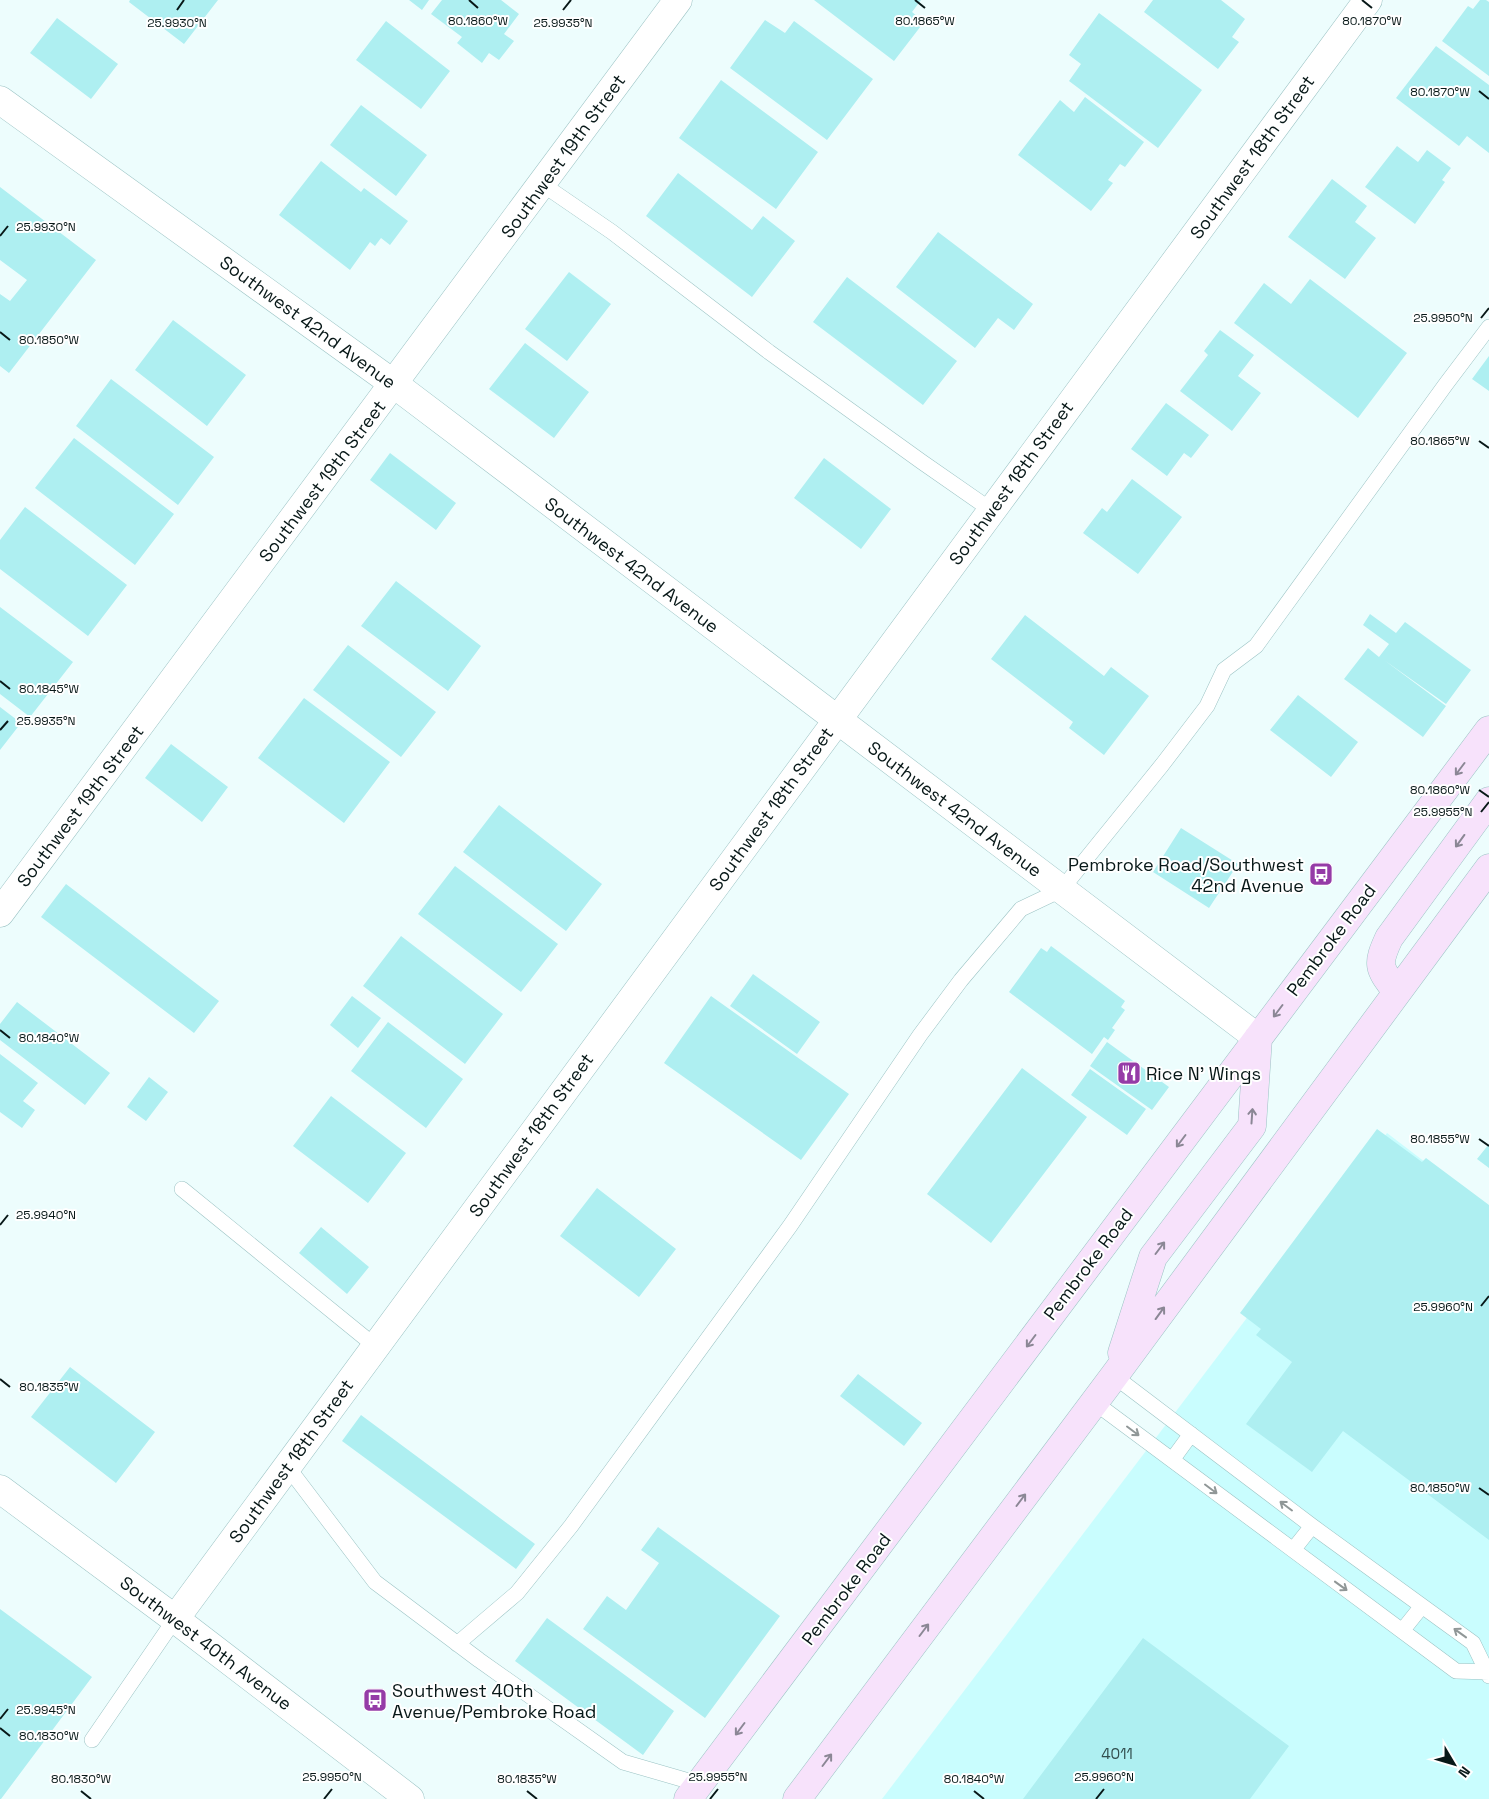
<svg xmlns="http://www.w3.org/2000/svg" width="1489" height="1799" font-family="'Space Grotesk',sans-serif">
  <rect width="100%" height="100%" fill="#edfdfd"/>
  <path fill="#c9fdfe" d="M1387 1133 1489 1211V1799H882Z"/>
  <path fill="#aeeff1" d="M130 0H218L184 44 129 2Z
    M409 0H429L422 10Z
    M442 0H501L519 14 504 34 514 41 499 60 489 53 482 63 457 43 462 37 431 14Z
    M814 0H921L912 12 924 22 894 61Z
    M1153 0H1221L1245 19 1232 37 1239 42 1218 69 1144 12Z
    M1480 0H1486L1489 2V76L1442 41 1468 6 1473 9Z
    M1099 13 1202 90 1158 148 1069 81 1081 64 1069 55Z
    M57 18 118 64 91 99 30 53Z
    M765 20 785 33 794 21 873 79 827 140 730 68Z
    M386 21 450 71 421 109 356 60Z
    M1436 46 1489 85V153L1467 136 1459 146 1396 98Z
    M721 80 818 152 776 209 679 138Z
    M1085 97 1144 142 1125 167 1120 164 1108 180 1113 183 1091 211 1018 155 1060 100 1074 112Z
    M361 105 427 155 396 196 330 145Z
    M1397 146 1418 162 1427 150 1451 168 1442 180 1445 182 1415 224 1365 187Z
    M321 161 361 192 364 188 408 221 390 245 381 238 375 246 370 242 350 270 279 215Z
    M678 173 752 230 763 216 795 241 752 297 646 216Z
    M1332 179 1367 206 1355 222 1376 238 1345 279 1288 237Z
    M0 187 96 260 9 373 0 366V294L10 301 27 280 0 260Z
    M938 232 1033 304 1014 330 998 318 975 348 896 287Z
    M569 272 611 304 567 361 525 329Z
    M847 277 957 361 923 405 813 322Z
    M1310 279 1407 353 1358 418 1234 323 1264 283 1291 304Z
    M173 320 246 375 207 426 135 370Z
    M1220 330 1254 355 1238 376 1261 393 1232 431 1180 391 1208 355 1204 351Z
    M525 343 589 392 554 438 489 389Z
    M1489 356V391L1472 379Z
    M111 379 214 457 178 505 76 426Z
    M1166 403 1209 435 1191 458 1184 453 1167 476 1131 449Z
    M74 438 174 514 135 565 35 488Z
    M390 453 456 503 436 530 370 480Z
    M824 458 891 509 861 549 794 498Z
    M1132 479 1182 517 1138 574 1083 533 1102 508 1107 512Z
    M25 507 127 585 88 636 0 569V540Z
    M396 581 481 646 448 691 361 626Z
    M0 607 73 662 30 717 0 694Z
    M1370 614 1396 633 1405 622 1471 670 1446 704 1384 660 1446 706 1423 737 1344 679 1368 648 1379 657 1389 644 1363 625Z
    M1025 615 1104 676 1111 667 1149 696 1104 755 1069 728 1073 722 991 659Z
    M348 645 436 712 401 757 313 690Z
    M1298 695 1358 742 1331 777 1270 730Z
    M304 698 390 762 344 823 258 758Z
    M0 707 21 723 0 750Z
    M171 744 228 787 202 822 145 778Z
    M499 805 602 884 566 931 463 852Z
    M1181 828 1238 864 1209 908 1153 872Z
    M455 866 558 944 521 992 418 914Z
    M66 884 219 1001 194 1033 41 917Z
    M401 936 503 1014 465 1064 363 986Z
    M1051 946 1125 1001 1121 1007 1125 1010 1112 1028 1115 1030 1108 1040 1104 1037 1092 1054 1009 992 1041 948 1047 952Z
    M753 974 820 1022 797 1054 730 1006Z
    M352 996 381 1018 358 1048 330 1025Z
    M711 996 849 1094 801 1160 664 1063Z
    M17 1002 110 1073 85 1105 0 1040V1024Z
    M388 1022 463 1079 426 1128 351 1071Z
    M1107 1042 1169 1087 1152 1110 1090 1066Z
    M0 1054 38 1083 23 1101 35 1110 22 1128 0 1112Z
    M1022 1068 1087 1117 991 1243 927 1194Z
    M1090 1069 1146 1109 1127 1135 1071 1095Z
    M149 1077 168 1092 146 1121 127 1107Z
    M331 1096 406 1153 368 1203 293 1146Z
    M1377 1129 1422 1162 1426 1158 1489 1205V1540L1343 1431 1312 1472 1246 1424 1292 1362 1256 1335 1261 1329 1240 1313Z
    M1489 1144V1168L1477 1159Z
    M597 1188 676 1249 639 1297 560 1236Z
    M321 1227 369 1267 347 1294 299 1253Z
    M70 1367 155 1432 116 1483 31 1417Z
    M858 1374 922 1423 904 1446 840 1396Z
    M361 1415 535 1544 516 1569 342 1441Z
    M658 1527 780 1616 705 1718 583 1629 607 1596 626 1610 659 1563 641 1550Z
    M0 1609 92 1677 1 1799H0Z
    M547 1618 674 1711 643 1755 515 1661Z
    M1143 1638 1289 1746 1250 1799H1023Z"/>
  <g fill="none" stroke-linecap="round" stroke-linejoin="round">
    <g stroke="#9bc3c4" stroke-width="16">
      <path id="service" d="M542 184 612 232 769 352 922 462 991 510
        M182 1189 375 1346
        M1114 1376 1312 1526 1473 1643 1489 1676
        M1094 1402 1456 1671 1489 1672
        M1172 1460 1191 1434
        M287 1466 375 1582 479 1660 623 1762 699 1784
        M1293 1550 1312 1526
        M1402 1631 1422 1606
        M457 1644 517 1593 571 1526 790 1226 920 1035 961 980 1021 909 1061 890 1162 765 1207 706 1224 670 1256 646 1446 384 1489 327
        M92 1740 175 1619"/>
    </g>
    <g stroke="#9bc3c4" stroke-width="29">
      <path id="minor" d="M0 100 394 384 1258 1038
        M0 913 678 0
        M175 1619 1368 0"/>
    </g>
    <g stroke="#9bc3c4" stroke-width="29">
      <path id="tertiary" d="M0 1489 175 1619 410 1799"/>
    </g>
    <g stroke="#9bc3c4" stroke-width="29">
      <path id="secondary" d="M1397 992C1379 968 1376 966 1389 938L1489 801
        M1122 1353 1153 1257 1252 1126 1258 1038
        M688 1799 1489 730
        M797 1799 1114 1376 1489 868"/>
    </g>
    <use href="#service" stroke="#fff" stroke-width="15"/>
    <use href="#minor" stroke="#fff" stroke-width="28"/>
    <use href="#tertiary" stroke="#fff" stroke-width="28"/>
    <use href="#secondary" stroke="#f7e2fb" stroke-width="28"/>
  </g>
  <defs><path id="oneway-shaft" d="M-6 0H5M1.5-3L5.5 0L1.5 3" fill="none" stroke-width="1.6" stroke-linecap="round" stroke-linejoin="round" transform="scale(1.25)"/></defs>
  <g stroke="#8b8795">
    <use href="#oneway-shaft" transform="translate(1460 769) rotate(127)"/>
    <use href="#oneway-shaft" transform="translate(1460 841) rotate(126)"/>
    <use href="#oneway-shaft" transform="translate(1278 1011) rotate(127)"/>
    <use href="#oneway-shaft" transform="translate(1252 1116) rotate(-86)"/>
    <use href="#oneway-shaft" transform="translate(1181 1141) rotate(127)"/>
    <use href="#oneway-shaft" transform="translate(1160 1248) rotate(-53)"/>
    <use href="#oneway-shaft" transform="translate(1160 1313) rotate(-54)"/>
    <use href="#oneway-shaft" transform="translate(1031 1341) rotate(127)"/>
    <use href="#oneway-shaft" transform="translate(1021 1500) rotate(-53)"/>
    <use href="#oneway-shaft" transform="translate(924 1630) rotate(-53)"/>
    <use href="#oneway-shaft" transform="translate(740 1729) rotate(127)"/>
    <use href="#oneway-shaft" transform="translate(827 1760) rotate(-53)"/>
  </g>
  <g stroke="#909797">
    <use href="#oneway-shaft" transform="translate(1133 1431) rotate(37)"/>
    <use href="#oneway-shaft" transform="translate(1211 1489) rotate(37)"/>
    <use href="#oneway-shaft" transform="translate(1286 1506) rotate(-143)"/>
    <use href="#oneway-shaft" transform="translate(1341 1586) rotate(36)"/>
    <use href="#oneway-shaft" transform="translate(1460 1633) rotate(-144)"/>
  </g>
  <path fill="none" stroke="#081818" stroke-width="2" d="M469 0 478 8M915 0 925 8M1362 0 1372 8M177 10 184 0M563 10 571 0M1479 91 1489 99M0 236 8 226M1481 318 1489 308M0 332 10 340M1479 441 1489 448M0 681 10 689M0 730 8 721M1479 790 1489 797M1481 812 1489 802M0 1030 10 1038M1479 1139 1489 1146M0 1225 8 1215M1481 1306 1489 1296M0 1379 10 1387M1479 1488 1489 1495M0 1719 8 1709M0 1728 10 1736M81 1791 91 1799M527 1791 537 1799M974 1791 984 1799M324 1799 332 1789M710 1799 718 1789M1096 1799 1104 1789"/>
  <defs>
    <g id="bus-square" transform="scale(1.25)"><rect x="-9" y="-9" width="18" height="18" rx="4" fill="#953ba7" stroke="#fff"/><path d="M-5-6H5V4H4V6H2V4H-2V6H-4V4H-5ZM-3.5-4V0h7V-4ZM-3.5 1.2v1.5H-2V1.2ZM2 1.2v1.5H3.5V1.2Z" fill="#fff"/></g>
    <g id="restaurant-square" transform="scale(1.25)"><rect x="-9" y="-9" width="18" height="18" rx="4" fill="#953ba7" stroke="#fff"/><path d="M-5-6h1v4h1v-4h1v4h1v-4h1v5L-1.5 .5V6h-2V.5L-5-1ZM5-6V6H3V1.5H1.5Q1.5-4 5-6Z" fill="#fff"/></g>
  </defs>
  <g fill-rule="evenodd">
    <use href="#bus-square" x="1321" y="874"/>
    <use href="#restaurant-square" x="1129" y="1073"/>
    <use href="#bus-square" x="375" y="1700"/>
  </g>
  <g text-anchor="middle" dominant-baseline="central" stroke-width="4" stroke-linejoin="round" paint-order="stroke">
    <g font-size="15" fill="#324e4e">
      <text x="1117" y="1753">4011</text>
    </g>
    <g font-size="18" fill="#081818" stroke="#fff">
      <text transform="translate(563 156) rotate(-54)">Southwest 19th Street</text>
      <text transform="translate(1252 157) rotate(-54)">Southwest 18th Street</text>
      <text transform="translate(308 322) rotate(36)">Southwest 42nd Avenue</text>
      <text transform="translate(322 481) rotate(-53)">Southwest 19th Street</text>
      <text transform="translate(1011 483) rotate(-54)">Southwest 18th Street</text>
      <text transform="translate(632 565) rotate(37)">Southwest 42nd Avenue</text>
      <text transform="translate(80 806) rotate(-53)">Southwest 19th Street</text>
      <text transform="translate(771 809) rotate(-54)">Southwest 18th Street</text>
      <text transform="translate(955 809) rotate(37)">Southwest 42nd Avenue</text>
      <text transform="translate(1331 940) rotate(-53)">Pembroke Road</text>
      <text transform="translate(531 1135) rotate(-54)">Southwest 18th Street</text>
      <text transform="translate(1088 1264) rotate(-53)">Pembroke Road</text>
      <text transform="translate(291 1461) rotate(-54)">Southwest 18th Street</text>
      <text transform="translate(846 1589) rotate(-53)">Pembroke Road</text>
      <text transform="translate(206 1643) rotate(37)">Southwest 40th Avenue</text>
    </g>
    <g font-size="18" fill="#081818" stroke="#fff" text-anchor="start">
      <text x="1304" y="864" text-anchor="end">Pembroke Road/Southwest<tspan x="1304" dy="21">42nd Avenue</tspan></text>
      <text x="1146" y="1073">Rice N' Wings</text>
      <text x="392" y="1690">Southwest 40th<tspan x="392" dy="21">Avenue/Pembroke Road</tspan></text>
    </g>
  </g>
  <g font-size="12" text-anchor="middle" fill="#081818" stroke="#fff" stroke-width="4" stroke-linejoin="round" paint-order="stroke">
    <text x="478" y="25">80.1860°W</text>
    <text x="925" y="25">80.1865°W</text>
    <text x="1372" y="25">80.1870°W</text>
    <text x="177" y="27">25.9930°N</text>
    <text x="563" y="27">25.9935°N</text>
    <text x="1440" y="96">80.1870°W</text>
    <text x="46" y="231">25.9930°N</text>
    <text x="1443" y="322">25.9950°N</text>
    <text x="49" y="344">80.1850°W</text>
    <text x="1440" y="445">80.1865°W</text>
    <text x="49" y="693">80.1845°W</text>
    <text x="46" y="725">25.9935°N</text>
    <text x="1440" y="794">80.1860°W</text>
    <text x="1443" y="816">25.9955°N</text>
    <text x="49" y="1042">80.1840°W</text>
    <text x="1440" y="1143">80.1855°W</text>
    <text x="46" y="1219">25.9940°N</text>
    <text x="1443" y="1311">25.9960°N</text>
    <text x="49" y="1391">80.1835°W</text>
    <text x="1440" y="1492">80.1850°W</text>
    <text x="46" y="1714">25.9945°N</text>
    <text x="49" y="1740">80.1830°W</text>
    <text x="332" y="1781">25.9950°N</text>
    <text x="718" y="1781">25.9955°N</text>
    <text x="1104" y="1781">25.9960°N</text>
    <text x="81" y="1783">80.1830°W</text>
    <text x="527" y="1783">80.1835°W</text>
    <text x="974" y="1783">80.1840°W</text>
  </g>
  <g transform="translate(1454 1764) rotate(128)" stroke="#ffffff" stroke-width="4" paint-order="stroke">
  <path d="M0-4L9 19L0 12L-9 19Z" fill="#081818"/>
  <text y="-8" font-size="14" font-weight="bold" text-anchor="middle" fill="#081818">N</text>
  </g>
</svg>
